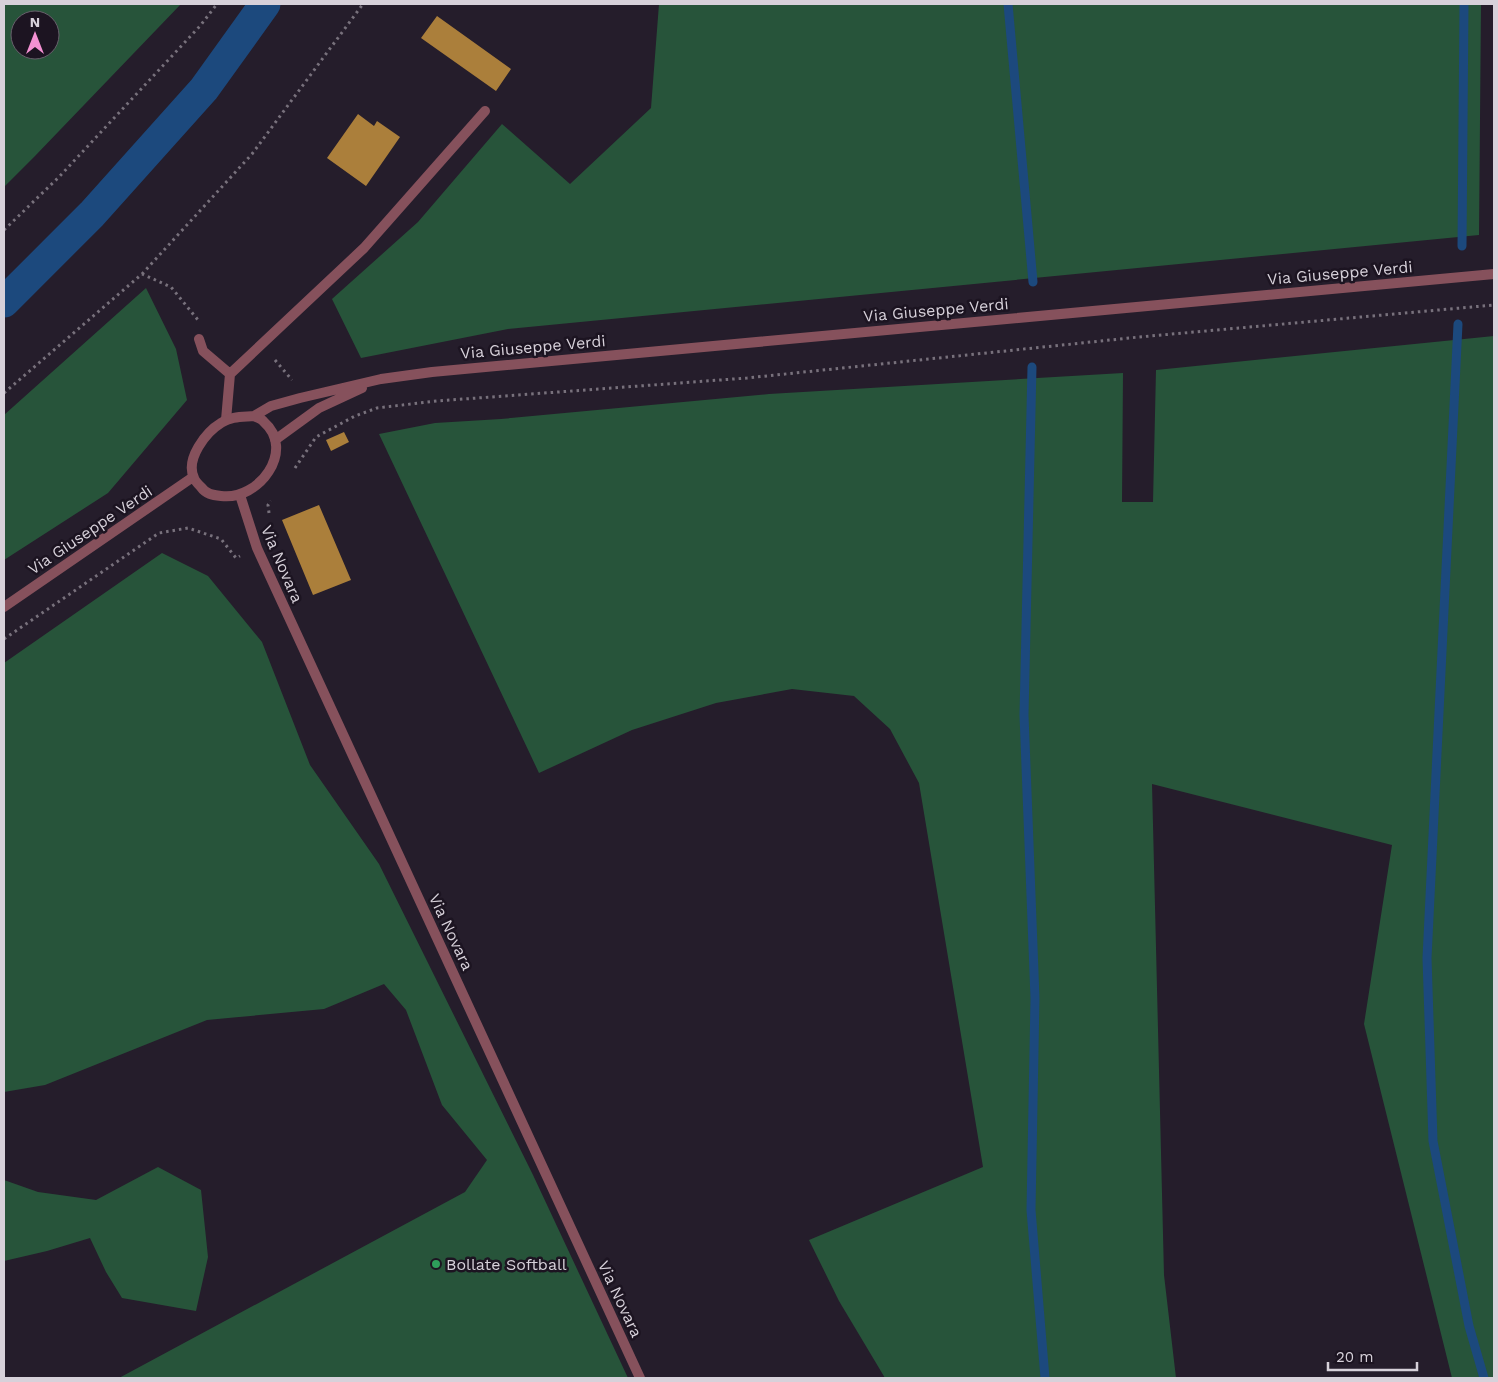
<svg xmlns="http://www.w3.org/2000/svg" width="1498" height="1382" font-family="'Work Sans',sans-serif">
  <rect width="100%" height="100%" fill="#251d2b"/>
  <path fill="#27543a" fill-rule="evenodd" d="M4 4H181L35 156 4 187ZM20 20H50V50H20Z
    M659 4H1481L1479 235 508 329 361 358 332 299 418 222 502 124 570 184 651 108Z
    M146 288 176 349 187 400 108 493 4 560V415Z
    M1494 336V1378H1452L1364 1024 1392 845 1152 784 1164 1275 1176 1378H885L839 1301 809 1240 983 1167 919 783 890 729 854 696 792 689 716 703 632 730 539 773 379 434 435 423 501 419 769 394 1123 373 1122 502H1153L1156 370Z
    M162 553 208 576 262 642 310 765 379 864 533 1175 628 1378H119L465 1192 487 1160 442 1105 406 1010 384 984 324 1009 207 1020 45 1085 4 1092V663Z
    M158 1167 201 1190 208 1257 196 1311 122 1298 106 1272 90 1238 47 1251 4 1261V1180L38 1192 96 1200Z"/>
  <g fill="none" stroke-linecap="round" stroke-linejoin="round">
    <path stroke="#1c497d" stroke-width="9" d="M1008 4 1033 282
      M1462 246 1464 4
      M1458 324 1427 958 1433 1141 1469 1326 1484 1378
      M1032 367 1024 715 1035 998 1031 1210 1045 1378"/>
    <path stroke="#1c497d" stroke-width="31" d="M4 302 92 214 204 89 265 4"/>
  </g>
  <path fill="#ab7f3b" d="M437 16 511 69 496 91 421 38Z
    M358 114 374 126 377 121 400 137 366 186 327 158Z
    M344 432 349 442 331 451 326 440Z
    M319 505 351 580 313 595 282 520Z"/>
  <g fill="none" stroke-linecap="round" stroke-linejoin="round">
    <path stroke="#78717c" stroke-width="3" stroke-dasharray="2.5 4" stroke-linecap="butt" d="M4 230 59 177 200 26 217 4
      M142 274 252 154 363 4
      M275 360 292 380
      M4 393 142 274 171 287 198 320
      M295 468 316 437 355 416 377 408 437 401 747 378 1139 337 1494 305
      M269 513 268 505 271 501
      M4 639 159 533 188 528 221 539 236 558 240 556"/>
    <path stroke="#86515c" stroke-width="10" d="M199 339 203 351 230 374 226 420
      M230 374 364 248 485 111"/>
    <path stroke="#86515c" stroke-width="10" d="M240 495 257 548 640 1378"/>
    <path stroke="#86515c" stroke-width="10" d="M254 416 271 406 300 398 381 379 432 372 1494 274
      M254 416C258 418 262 419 264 422 296 450 259 501 221 496 212 495 206 494 201 487 199 485 195 481 194 478 185 459 206 432 221 423 231 416 243 417 254 416Z
      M275 440 319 408 362 388
      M4 607 193 477"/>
  </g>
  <circle fill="#2e9e5b" stroke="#1c1421" stroke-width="2" cx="436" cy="1264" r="5"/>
  <g text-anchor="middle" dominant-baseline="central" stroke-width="5" stroke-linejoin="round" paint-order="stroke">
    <g font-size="16" fill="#d7d1da" stroke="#1c1421">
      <text transform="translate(1340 273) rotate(-5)">Via Giuseppe Verdi</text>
      <text transform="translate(936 310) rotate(-5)">Via Giuseppe Verdi</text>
      <text transform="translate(533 347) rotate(-5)">Via Giuseppe Verdi</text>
      <text transform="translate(90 530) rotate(-34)">Via Giuseppe Verdi</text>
      <text transform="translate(282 564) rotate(67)">Via Novara</text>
      <text transform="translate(451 932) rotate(65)">Via Novara</text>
      <text transform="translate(620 1299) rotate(65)">Via Novara</text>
    </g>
    <g font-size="16" fill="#d7d1da" stroke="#1c1421" text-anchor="start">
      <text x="446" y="1264">Bollate Softball</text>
    </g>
  </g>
  <rect width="1498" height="1382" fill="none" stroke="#d7d1da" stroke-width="10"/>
  <g transform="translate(35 35)"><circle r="24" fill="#1c1421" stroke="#67606b"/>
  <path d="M0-4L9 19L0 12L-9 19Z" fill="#f491d3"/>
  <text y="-8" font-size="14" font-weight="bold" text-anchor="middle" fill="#d7d1da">N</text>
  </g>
  <path d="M1328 1362v8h89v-8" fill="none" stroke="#d7d1da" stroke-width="2.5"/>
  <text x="1336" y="1362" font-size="15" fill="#d7d1da" stroke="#1c1421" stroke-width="4" paint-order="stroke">20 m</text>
</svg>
